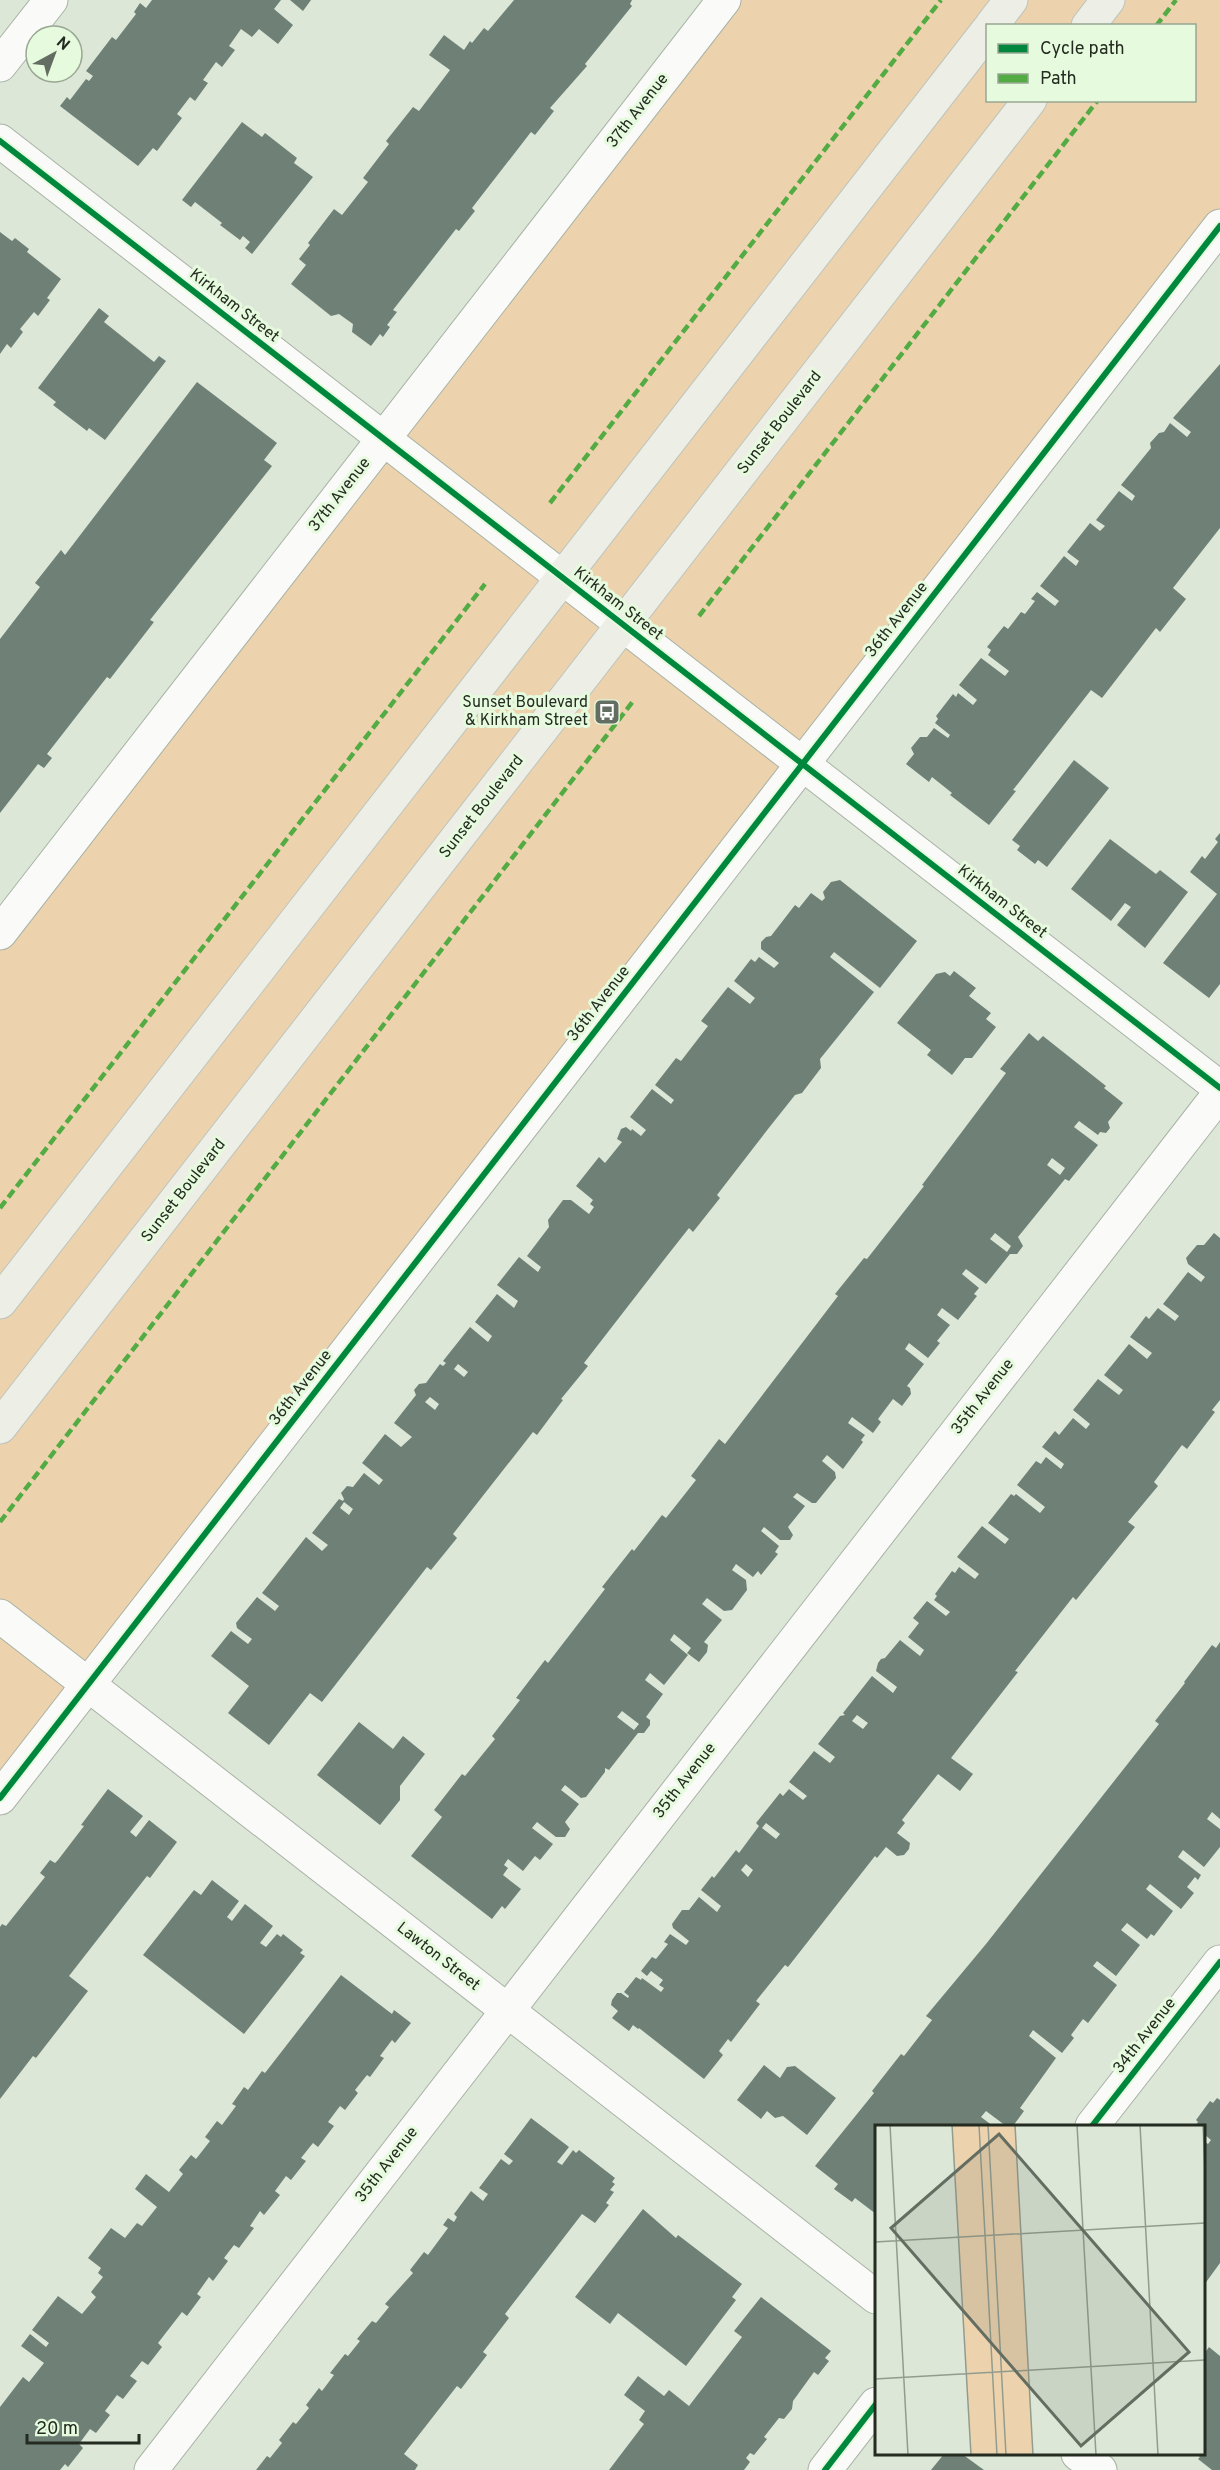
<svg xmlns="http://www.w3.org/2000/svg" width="1220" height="2470" font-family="Overpass,sans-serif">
  <rect width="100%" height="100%" fill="#dce7d7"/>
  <path fill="#ecd3ad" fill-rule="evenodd" d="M724 0H1220V225L0 1798V933ZM988 26H1194V100H988Z"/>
  <path fill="#6f8177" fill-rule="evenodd" d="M152 0H281L274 9 293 25 278 44 259 29 252 37 241 29 229 46 235 50 222 67 216 62 203 80 208 83 195 101 190 97 177 114 182 118 169 135 157 151 153 148 138 166 60 106 67 97 70 100 86 79 89 81 93 76 86 71 112 37 116 40 136 14 134 12 140 3 146 8Z
    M290 0H311L303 11Z
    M514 0H632L630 4 632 6 585 64 587 66 550 108 554 111 535 135 531 132 472 208 475 211 459 231 456 229 393 310 397 312 387 325 390 327 383 337 380 334 371 346 352 332 353 324 339 314 331 316 291 284 306 265 299 259 310 245 308 243 334 209 342 215 368 182 363 178 389 144 386 141 413 107 419 111 450 70 429 55 444 35 464 50 470 41 472 43 484 28 488 31Z
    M242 122 262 137 265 133 297 158 294 163 313 177 252 254 245 248 250 242 243 236 240 240 220 225 222 223 195 202 191 207 182 200Z
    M0 232 12 241 15 238 29 249 27 252 61 279 47 298 50 300 38 316 34 312 20 329 23 332 11 348 7 344 0 354Z
    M99 308 109 316 104 322 154 362 159 356 166 361 105 440 89 428 87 431 53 405 56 402 38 388Z
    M1220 364V528L1173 588 1186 599 1160 632 1156 628 1102 698 1091 690 1013 790 1016 791 989 825 950 795 952 793 932 777 929 782 906 764 914 754 911 748 920 737H927L934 728 948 738 950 735 935 723 938 719 936 716 953 694 956 697 958 693 973 705 977 700 959 685 981 658 1005 676 1009 671 988 655 991 650 987 647 1004 626 1008 629 1021 612 1025 614 1035 601 1031 599 1037 592 1055 606 1059 601 1040 586 1064 556 1076 566 1079 561 1067 552 1090 523 1100 531 1105 526 1096 520 1119 491 1132 501 1135 496 1121 485 1151 448 1150 443 1159 433 1164 432 1170 423 1187 437 1191 432 1173 418Z
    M197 382 277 443 264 460 272 466 150 620 154 622 110 679 107 677 47 754 52 758 44 768 38 764 0 813V639L40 587 35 583 61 550 65 555Z
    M1074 760 1109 788 1047 867 1038 860 1035 864 1017 850 1020 846 1012 840Z
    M1220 833V984L1209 998 1163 963 1217 894 1190 872 1202 856 1205 859 1218 842 1215 839Z
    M1110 839 1156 874 1160 870 1188 892 1145 948 1117 925 1131 907 1125 903 1111 921 1071 889Z
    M840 880 917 941 880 988 834 952 830 957 874 992 820 1059 821 1068 802 1093 795 1095 768 1129 717 1195 720 1198 693 1232 689 1228 663 1261 584 1363 588 1366 561 1399 563 1400 537 1435 533 1432 453 1534 457 1538 431 1570 427 1567 322 1702 310 1693 269 1745 228 1713 249 1686 211 1656 231 1631 248 1644 252 1639 237 1628 236 1623 257 1597 275 1611 279 1606 262 1593 306 1537 322 1551 328 1545 312 1533 339 1499 343 1501 344 1499 341 1493 347 1486 353 1487 364 1473 379 1485 383 1480 362 1463 385 1434 401 1447 412 1437 394 1423 416 1395 414 1390 419 1384 426 1383 440 1364 443 1366 446 1363 443 1361 470 1327 488 1342 492 1336 475 1322 497 1294 514 1308 518 1301 497 1285 519 1257 538 1272 541 1267 527 1256 549 1227 548 1220 563 1200H571L589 1214 594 1207 590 1204 593 1200 576 1186 599 1157 605 1163 622 1142 617 1139 621 1129 626 1127 631 1131 632 1129 641 1136 646 1130 630 1117 652 1089 671 1104 674 1100 655 1085 676 1058 681 1061 708 1026 701 1021 728 987 750 1004 755 998 734 981 751 959 755 962 759 957 774 968 779 963 761 949V942L766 937 771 936 795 905 799 908 811 893 822 901 825 898 823 892 831 882ZM458 1364 468 1372 464 1377 454 1369ZM430 1397 439 1404 435 1410 425 1402ZM344 1502 353 1509 349 1515 340 1508Z
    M954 971 976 988 969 996 991 1013 986 1019 996 1027 972 1058H965L952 1075 927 1055 931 1050 897 1023 936 974 945 972 950 976Z
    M1029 1033 1038 1041 1043 1036 1106 1086 1104 1088 1123 1103 1108 1122 1110 1128 1106 1133 1100 1132 1098 1135 1079 1121 1074 1127 1098 1145 1069 1181 1065 1179 1018 1237 1023 1246 1017 1254H1010L986 1284 966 1269 962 1274 979 1288 974 1294 977 1296 958 1320 942 1308 937 1315 950 1325 937 1341 940 1343 928 1358 909 1343 905 1349 924 1364 907 1386 910 1388 911 1394 902 1406 893 1399 878 1419 881 1422 873 1433 852 1417 848 1423 865 1435 861 1440 863 1442 843 1469 827 1455 822 1461 835 1472 836 1478 816 1503H812L797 1493 793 1497 805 1506 788 1527 793 1535 790 1540H780L764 1527 761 1531 779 1546 775 1552 778 1554 761 1575 758 1571 753 1577 736 1564 732 1570 746 1580 747 1590 732 1610 724 1611 707 1598 702 1604 722 1620 704 1642 708 1645 707 1652 699 1662 687 1653 691 1648 674 1634 670 1640 688 1655 664 1685 650 1673 645 1680 663 1694 646 1717 650 1720V1725L644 1733H638L609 1770 605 1768V1772L586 1797 581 1798 565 1785 561 1790 579 1804 565 1822 570 1829 565 1837H556L537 1822 532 1828 553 1844 540 1860 535 1856 523 1871 508 1859 504 1865 508 1868 503 1875 521 1889 505 1909 502 1906 492 1919 411 1856 442 1817 434 1810 462 1774 465 1776 495 1739 492 1736 520 1700 516 1698 545 1660 548 1663 605 1589 602 1587 632 1549 634 1551 662 1515 666 1518 696 1480 691 1476 719 1439 725 1444 838 1296 835 1294 864 1258 867 1259 924 1186 922 1185 1006 1073 1000 1069ZM1052 1158 1065 1168 1060 1175 1047 1165ZM995 1233 1011 1246 1007 1252 990 1239ZM622 1711 639 1724 634 1730 617 1717Z
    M1214 1233 1220 1238V1400L1212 1410 1215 1412 1187 1449 1182 1445 1154 1482 1158 1486 1128 1522 1135 1527 1076 1600 1073 1597 1015 1671 1018 1672 951 1758 973 1774 960 1791 938 1774 902 1820 905 1823 897 1833 910 1843 909 1849 904 1855 897 1856 886 1847 877 1858 875 1856 788 1967 785 1965 756 2001 760 2004 731 2042 728 2039 719 2051 723 2055 704 2079 639 2028 638 2029 633 2025 629 2031 612 2018 618 2011 611 2005 612 2000 617 1993H621L628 1998 629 1996 624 1992 636 1977 641 1980 642 1978 661 1992 664 1988 659 1985 663 1980 651 1971 647 1976 641 1971 652 1957 656 1959 668 1944 664 1942 670 1934 686 1945 689 1941 673 1928 672 1924 682 1910H689L699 1897 717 1912 721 1906 701 1890 712 1876 714 1878 736 1850 739 1853 759 1826 756 1823 780 1793 783 1796 789 1789 803 1800 807 1796 789 1782 814 1751 830 1763 835 1757 818 1744 840 1716 845 1715 843 1713 872 1676 893 1693 897 1687 876 1671 878 1663 881 1659 885 1658 900 1640 920 1656 924 1650 908 1637 919 1623 913 1618 927 1601 946 1616 950 1612 934 1600 937 1596 935 1594 952 1571 955 1573 959 1567 975 1579 979 1574 957 1557 982 1526 1005 1544 1009 1539 988 1523 1011 1494 1014 1496 1016 1494 1040 1513 1045 1507 1017 1485 1036 1461 1041 1464 1046 1457 1061 1469 1064 1464 1042 1447 1055 1431 1059 1435 1073 1418 1086 1429 1090 1424 1073 1410 1098 1379 1119 1395 1123 1390 1104 1375 1129 1344 1147 1359 1152 1353 1130 1337 1146 1316 1149 1319 1158 1308 1175 1321 1179 1316 1163 1304 1188 1272 1201 1282 1205 1277 1188 1264 1186 1258 1197 1245H1204ZM857 1715 868 1723 863 1729 852 1721ZM766 1823 780 1834 776 1839 762 1828ZM746 1864 753 1870 748 1877 741 1870Z
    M1220 1642V1819L1212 1812 1207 1819 1220 1829V1847L1204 1867 1183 1850 1178 1857 1201 1875 1198 1880 1195 1877 1187 1887 1194 1893 1181 1909 1150 1884 1146 1889 1173 1911 1154 1936 1151 1934 1147 1939 1127 1923 1121 1930 1140 1945 1116 1976 1097 1961 1093 1966 1117 1985 1088 2023 1083 2019 1071 2035 1074 2038 1062 2053 1033 2030 1029 2036 1056 2058 1020 2108 1024 2111 1013 2126H1006L986 2111 981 2117 993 2126H876V2214L855 2198 852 2202 834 2189 838 2184 815 2166 874 2093 872 2091 901 2054 904 2056 932 2020 926 2016 986 1944 1159 1724 1155 1721 1185 1683 1184 1682 1212 1645 1216 1648Z
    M359 1722 393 1749 403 1736 425 1754 400 1786V1800L380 1825 317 1775Z
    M108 1789 143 1816 130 1832 136 1837 149 1820 177 1842 150 1878 147 1876 69 1976 88 1991 36 2058 33 2056 0 2099V1927L2 1924 6 1926 45 1877 40 1873 50 1860 55 1863 58 1860 84 1826 81 1825Z
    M212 1880 239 1901 227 1917 232 1921 245 1904 273 1926 260 1943 266 1947 277 1934 281 1937 283 1934 303 1950 300 1953 305 1956 244 2034 143 1955 194 1890 201 1895Z
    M341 1975 392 2014 394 2010 411 2023 395 2043 392 2040 380 2056 384 2058 370 2077 367 2075 355 2090 358 2093 345 2110 340 2106 328 2122 334 2126 318 2147 313 2143 301 2158 306 2161 291 2180 286 2176 275 2191 280 2195 264 2215 260 2211 250 2226 254 2228 239 2248 234 2245 224 2258 228 2261 213 2281 209 2277 197 2294 201 2297 187 2316 182 2312 158 2343 162 2347 148 2365 142 2361 130 2376 137 2381 123 2399 117 2395 105 2411 110 2415 96 2433 90 2429 79 2444 83 2448 68 2467 65 2464 60 2470H0V2407L23 2377 29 2382 44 2363 21 2346 30 2334 46 2347 49 2343 32 2330 58 2296 82 2314 96 2297 91 2292 103 2277 98 2273 101 2268 88 2258 111 2228 125 2238 137 2223 142 2226 157 2207 135 2189 146 2174 169 2192 183 2174 179 2170 191 2155 196 2159 210 2141 205 2137 217 2121 222 2125 236 2106 232 2104 244 2087 248 2090 262 2071 265 2073Z
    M764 2065 780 2078 787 2067 795 2066 836 2098 807 2135 783 2116 775 2118 767 2111 761 2119 737 2100Z
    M1217 2098 1220 2100V2263L1204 2285V2141L1208 2144 1211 2140 1204 2134V2126H1195L1198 2122 1196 2120 1210 2101 1213 2103Z
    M531 2118 569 2147 557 2162 562 2165 573 2150 576 2153 579 2150 615 2178 612 2182 615 2184 610 2190 614 2192 606 2203 609 2205 595 2223 582 2214 505 2314 509 2318 483 2352 487 2355 461 2389 457 2386 404 2454 418 2465 415 2470H256L267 2456 270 2458 282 2443 279 2440 293 2422 296 2424 309 2408 306 2405 319 2388 322 2391 334 2375 330 2373 345 2354 348 2356 360 2341 357 2339 372 2321 376 2323 389 2307 385 2304 413 2273 410 2270 424 2252 428 2255 448 2228 443 2225 448 2218 454 2222 457 2217 454 2214 471 2191 483 2201 488 2194 479 2188 501 2159 509 2165 513 2161 504 2154Z
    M643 2209 676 2238 678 2235 742 2284 732 2297 736 2300 686 2366 618 2313 610 2324 575 2297Z
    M761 2297 831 2351 825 2358 829 2361 818 2375 814 2372 793 2401 792 2409 784 2419 779 2418 764 2437 767 2439 754 2455 750 2453 746 2458 750 2462 744 2470H609L644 2424 639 2420 645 2411 624 2395 638 2376 664 2396 669 2390 689 2406 742 2337 734 2331Z
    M1209 2347 1220 2356V2470H1212L1198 2459 1200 2457 1196 2454H1204V2354Z
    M944 2454H962L984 2470H931Z"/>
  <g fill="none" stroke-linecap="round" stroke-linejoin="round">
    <g stroke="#a9b2a6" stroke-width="35">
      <path id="minor" d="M0 65 51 0
        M0 141 1220 1088
        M0 933 724 0
        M0 1616 876 2297
        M0 1798 1220 226
        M1092 2126 1220 1962
        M1078 2454 1100 2470
        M151 2470 1220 1093
        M825 2470 876 2404"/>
    </g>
    <g stroke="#bec4bc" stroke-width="35">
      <path id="major" d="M991 26 1011 0
        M1088 26 1108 0
        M0 1302 988 30
        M0 1427 1030 100"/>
    </g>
    <use href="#minor" stroke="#fafbf9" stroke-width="33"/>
    <use href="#major" stroke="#edeee5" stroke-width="33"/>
    <path stroke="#53ab43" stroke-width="4.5" stroke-dasharray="9 4.5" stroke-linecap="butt" d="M1156 26 1176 0
      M550 503 941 0
      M699 616 1098 100
      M0 1208 485 584
      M0 1522 634 700"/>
    <g stroke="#e6fade" stroke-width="10">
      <path id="cycleway" d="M0 141 1220 1088
        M0 1798 1220 226
        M1092 2126 1220 1962
        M825 2470 876 2404"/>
    </g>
    <use href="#cycleway" stroke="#00873e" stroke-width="6"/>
  </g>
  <defs>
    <g id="bus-square" transform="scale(1.35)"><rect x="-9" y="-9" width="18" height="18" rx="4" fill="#646d61" stroke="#e6fade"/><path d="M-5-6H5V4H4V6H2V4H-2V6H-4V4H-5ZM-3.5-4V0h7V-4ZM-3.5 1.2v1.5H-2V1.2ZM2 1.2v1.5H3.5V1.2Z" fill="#fff"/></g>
  </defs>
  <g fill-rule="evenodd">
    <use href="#bus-square" x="607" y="712"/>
  </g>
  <g text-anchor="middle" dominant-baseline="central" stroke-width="6" stroke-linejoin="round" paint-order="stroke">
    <g font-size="16" fill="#242b21" stroke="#e6fade">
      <text transform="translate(638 111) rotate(-52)">37th Avenue</text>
      <text transform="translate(234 306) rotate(38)">Kirkham Street</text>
      <text transform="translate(780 423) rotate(-52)">Sunset Boulevard</text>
      <text transform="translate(340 495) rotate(-52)">37th Avenue</text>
      <text transform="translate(618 604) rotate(38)">Kirkham Street</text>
      <text transform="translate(897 620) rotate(-52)">36th Avenue</text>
      <text transform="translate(482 807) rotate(-52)">Sunset Boulevard</text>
      <text transform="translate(1002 902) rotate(38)">Kirkham Street</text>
      <text transform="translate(599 1004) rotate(-52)">36th Avenue</text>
      <text transform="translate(184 1191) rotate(-52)">Sunset Boulevard</text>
      <text transform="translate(301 1388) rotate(-52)">36th Avenue</text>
      <text transform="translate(983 1397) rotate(-52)">35th Avenue</text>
      <text transform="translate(685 1781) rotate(-52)">35th Avenue</text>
      <text transform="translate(438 1957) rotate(38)">Lawton Street</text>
      <text transform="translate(1145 2036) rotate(-52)">34th Avenue</text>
      <text transform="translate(387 2165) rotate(-52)">35th Avenue</text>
    </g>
    <g font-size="16" fill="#242b21" stroke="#e6fade" text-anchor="end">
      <text x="588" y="703">Sunset Boulevard<tspan x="588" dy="18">&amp; Kirkham Street</tspan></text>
    </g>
  </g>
  <g transform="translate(875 2125)">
    <rect width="330" height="330" fill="#dce7d7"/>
    <path d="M77 0H140L158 330H96Z" fill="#ecd3ad"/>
    <path fill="none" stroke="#929c8e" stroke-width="1.5" d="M15 0 33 330M77 0 96 330M104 0 122 330M113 0 131 330M140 0 158 330M202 0 221 330M265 0 283 330M328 0 330 46M0 117 330 98M0 254 330 235"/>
    <path fill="#646d61" fill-opacity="0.15" stroke="#646d61" stroke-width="3" d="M124 9 314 227 206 321 16 103Z"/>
    <rect width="330" height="330" fill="none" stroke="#242b21" stroke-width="3"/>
  </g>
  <rect x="986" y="24" width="210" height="78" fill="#e6fade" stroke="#98a792" stroke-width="1.5"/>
  <rect x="998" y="44" width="30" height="9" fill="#00873e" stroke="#98a792" stroke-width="1.5"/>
  <text x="1040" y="54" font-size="18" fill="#242b21">Cycle path</text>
  <rect x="998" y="74" width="30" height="9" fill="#53ab43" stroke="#98a792" stroke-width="1.5"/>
  <text x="1040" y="84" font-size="18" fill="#242b21">Path</text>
  <g transform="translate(54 54) rotate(41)"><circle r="28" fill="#e6fade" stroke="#98a792" stroke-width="1.5"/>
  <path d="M0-4.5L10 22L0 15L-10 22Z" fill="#646d61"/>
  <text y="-9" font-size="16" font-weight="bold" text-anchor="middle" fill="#242b21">N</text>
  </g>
  <path d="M27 2434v9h112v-9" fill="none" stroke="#242b21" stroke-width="3"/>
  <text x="36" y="2434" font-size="18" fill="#242b21" stroke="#e6fade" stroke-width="4.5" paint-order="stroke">20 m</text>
</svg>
